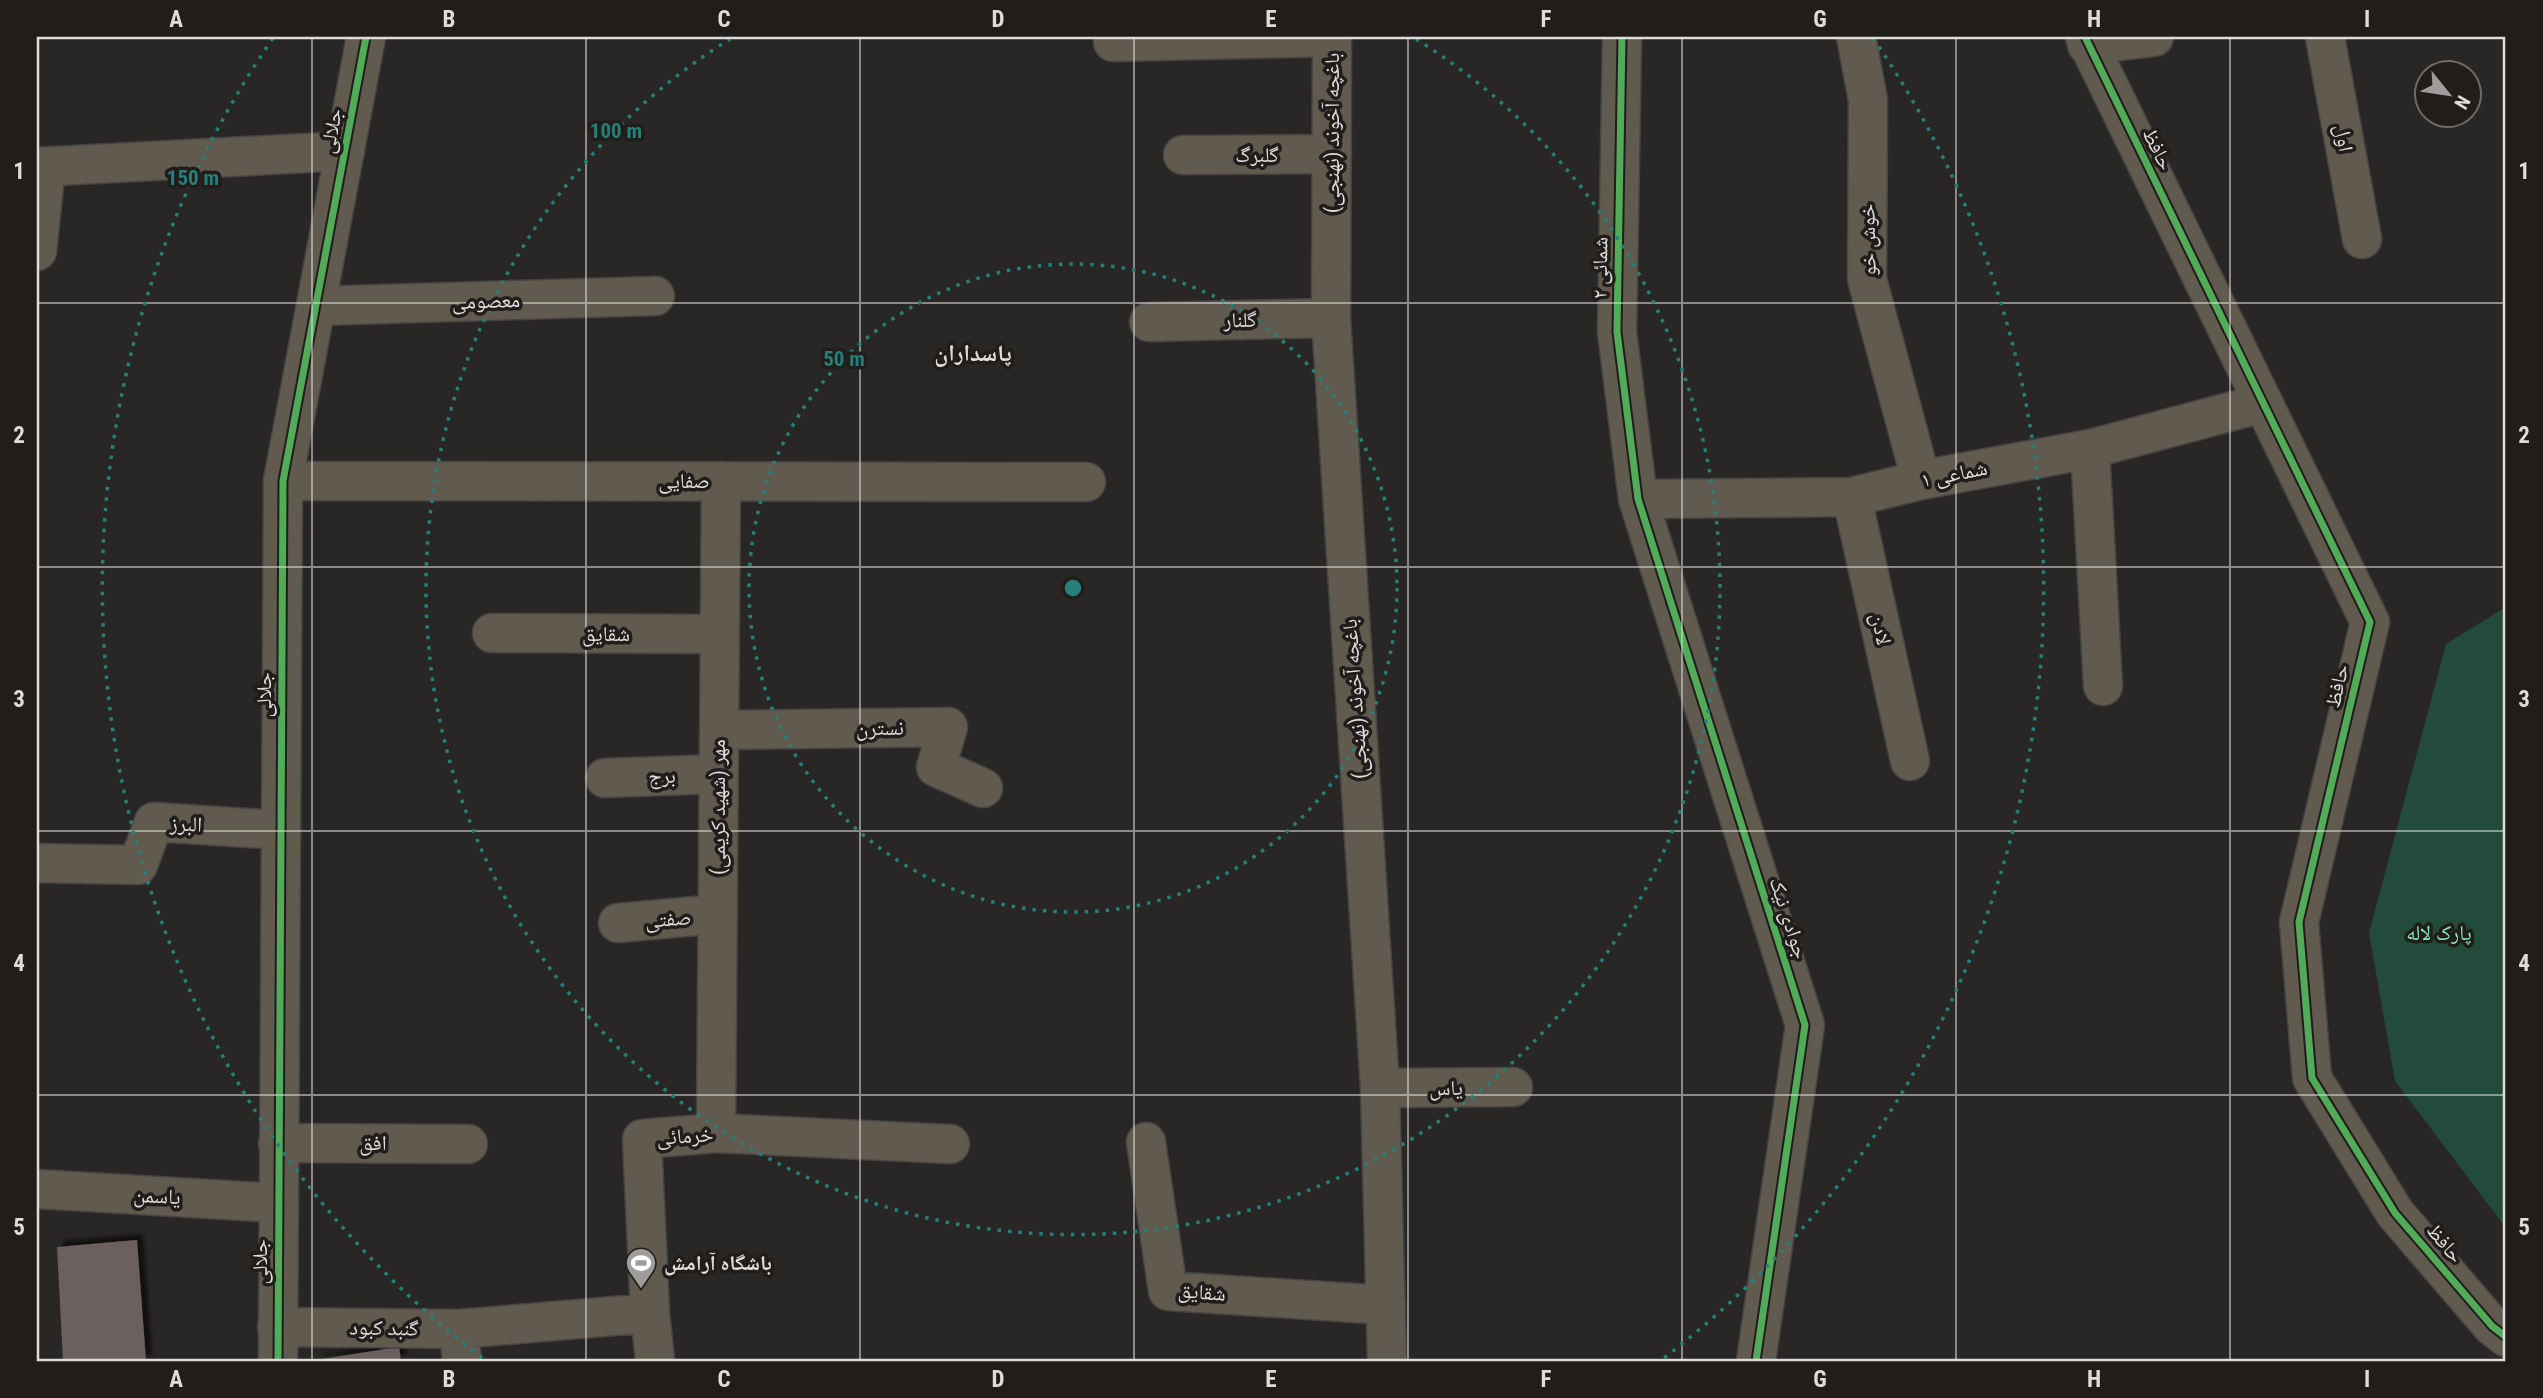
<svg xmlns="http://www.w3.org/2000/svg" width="2543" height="1398" font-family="'Roboto Condensed','Noto Naskh Arabic',sans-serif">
  <defs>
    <filter id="shadow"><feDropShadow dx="6" dy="-6" stdDeviation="2" flood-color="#0009"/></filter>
  </defs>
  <rect width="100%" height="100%" fill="#292725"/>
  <path fill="#234b3b" d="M2506 607V1228L2395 1081 2369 933 2446 644Z"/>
  <path fill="#6c5e61" filter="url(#shadow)" d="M137 1240 146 1361H63L57 1247Z
    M399 1347 401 1361H315V1360Z"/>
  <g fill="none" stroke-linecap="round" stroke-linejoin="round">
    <g stroke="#454443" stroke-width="41">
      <path id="minor" d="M1332 37 1331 318 1380 1088 1387 1361
        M1622 37 1617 332 1638 499 1805 1025 1756 1361
        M1856 37 1868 100 1867 279 1921 480
        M2325 37 2362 239
        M1113 42 1332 37
        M2087 45 2154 37
        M1183 155 1332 154
        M37 167 345 151
        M37 251 46 167
        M316 306 655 296
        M1149 322 1331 318
        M2090 449 2103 686
        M283 481 1086 482
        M1852 497 1910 761
        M1638 499 1852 497 1921 480 2090 449 2263 403
        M492 633 720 634
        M719 730 948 727 936 767 983 788
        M605 778 718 774
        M37 863 138 865 154 822 281 830
        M618 923 718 914
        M1380 1088 1513 1087
        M716 1133 721 481
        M1146 1142 1168 1291 1386 1305
        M278 1143 468 1144
        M37 1189 278 1203
        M277 1327 459 1329 650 1313
        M459 1329 462 1361
        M655 1361 650 1313 642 1139 716 1133 950 1144"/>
    </g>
    <g stroke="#454443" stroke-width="41">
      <path id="tertiary" d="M2085 37 2370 622 2299 922 2312 1078 2395 1213 2492 1326 2506 1337
        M278 1361 283 481 366 37"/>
    </g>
    <use href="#minor" stroke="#615a4e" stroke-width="38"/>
    <use href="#tertiary" stroke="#615a4e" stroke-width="38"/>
    <g stroke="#211d1b" stroke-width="11">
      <path id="cycleway" d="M1622 37 1617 332 1638 499 1805 1025 1756 1361
        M2085 37 2370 622 2299 922 2312 1078 2395 1213 2492 1326 2506 1337
        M278 1361 283 481 366 37"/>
    </g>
    <use href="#cycleway" stroke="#51ab58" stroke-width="7"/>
  </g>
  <path fill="none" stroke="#dfdddb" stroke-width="2" stroke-opacity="0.55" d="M312 37V1361M586 37V1361M860 37V1361M1134 37V1361M1408 37V1361M1682 37V1361M1956 37V1361M2230 37V1361M37 303H2506M37 567H2506M37 831H2506M37 1095H2506"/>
  <g fill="none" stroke="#248079" stroke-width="3.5" stroke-dasharray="3.5 7">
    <circle cx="1073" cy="588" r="324"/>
    <path d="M1416 39A647 647 0 1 1 730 39"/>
    <path d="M482 1358A971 971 0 0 1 273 38M1873 38A971 971 0 0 1 1664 1358"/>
  </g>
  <defs>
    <g id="stadium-pin" transform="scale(1.575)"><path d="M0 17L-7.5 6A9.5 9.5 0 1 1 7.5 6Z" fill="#9f9d9b" stroke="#211d1b"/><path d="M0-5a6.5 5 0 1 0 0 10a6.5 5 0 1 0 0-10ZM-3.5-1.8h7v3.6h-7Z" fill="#fff"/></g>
  </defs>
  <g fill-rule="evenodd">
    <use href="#stadium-pin" x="641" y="1263"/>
  </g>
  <g text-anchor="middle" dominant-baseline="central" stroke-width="7" stroke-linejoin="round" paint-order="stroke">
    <g font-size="21" fill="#dfdddb" stroke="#211d1b">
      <text transform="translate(331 131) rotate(-79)">جلالی</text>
      <text transform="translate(1332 133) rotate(-90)">باغچه آخوند (نهنجی)</text>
      <text transform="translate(2344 138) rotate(80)">اول</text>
      <text transform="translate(2158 149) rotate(64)">حافظ</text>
      <text x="1257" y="155">گلبرگ</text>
      <text transform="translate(1868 240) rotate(-91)">خوش خو</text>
      <text transform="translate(1600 268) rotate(-89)">شمائی ۲</text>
      <text transform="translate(486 301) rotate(-2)">معصومی</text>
      <text transform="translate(1240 320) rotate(-1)">گلنار</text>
      <text transform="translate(1954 474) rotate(-11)">شماعی ۱</text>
      <text x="684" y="481">صفایی</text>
      <text transform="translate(1881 629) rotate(78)">لادن</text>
      <text x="606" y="634">شقایق</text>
      <text transform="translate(2337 686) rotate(-77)">حافظ</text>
      <text transform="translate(264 695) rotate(-90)">جلالی</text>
      <text transform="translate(1355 699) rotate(-94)">باغچه آخوند (نهنجی)</text>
      <text transform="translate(880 728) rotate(-1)">نسترن</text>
      <text transform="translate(662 776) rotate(-2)">برج</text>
      <text transform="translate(718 807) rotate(-90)">مهر (شهید کریمی)</text>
      <text transform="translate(186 824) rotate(3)">البرز</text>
      <text transform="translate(1789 918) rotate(72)">جوادی نیک</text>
      <text transform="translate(668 919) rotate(-5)">صفتی</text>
      <text transform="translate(1446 1088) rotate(-1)">یاس</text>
      <text transform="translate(685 1136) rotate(-4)">خرمائی</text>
      <text x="373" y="1143">افق</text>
      <text transform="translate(157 1196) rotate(3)">یاسمن</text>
      <text transform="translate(2445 1243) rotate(50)">حافظ</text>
      <text transform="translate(260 1262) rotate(-90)">جلالی</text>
      <text transform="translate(1202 1292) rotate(5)">شقایق</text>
      <text transform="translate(384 1328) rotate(1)">گنبد کبود</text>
    </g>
    <g font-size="21" fill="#84eabd" stroke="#211d1b">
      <text x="2439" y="933">پارک لاله</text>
    </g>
    <g font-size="21" font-weight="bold" fill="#dfdddb" stroke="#211d1b" text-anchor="start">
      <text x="664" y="1263">باشگاه آرامش</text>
    </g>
    <g font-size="23" font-weight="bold" fill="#dfdddb" stroke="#211d1b">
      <text x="973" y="353">پاسداران</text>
    </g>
  </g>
  <circle cx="1073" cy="588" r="10" fill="#248079" stroke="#211d1b" stroke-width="3.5"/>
  <g font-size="21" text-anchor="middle" font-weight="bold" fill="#248079" stroke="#211d1b" stroke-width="7" stroke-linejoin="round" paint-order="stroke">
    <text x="616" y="138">100 m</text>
    <text x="193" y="185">150 m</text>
    <text x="844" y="366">50 m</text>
  </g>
  <rect width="2543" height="1398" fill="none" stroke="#211d1b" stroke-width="77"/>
  <g transform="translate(2448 94) rotate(120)"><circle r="33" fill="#211d1b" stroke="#6d6a68" stroke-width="2"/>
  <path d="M0-5L12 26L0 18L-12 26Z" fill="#9f9d9b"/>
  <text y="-10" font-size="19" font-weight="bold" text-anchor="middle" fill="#dfdddb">N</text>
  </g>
  <rect x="38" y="38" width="2466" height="1322" fill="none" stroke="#dfdddb" stroke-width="2.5"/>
  <g font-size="23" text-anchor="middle" font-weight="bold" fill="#dfdddb">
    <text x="176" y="27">A</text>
    <text x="449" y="27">B</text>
    <text x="724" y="27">C</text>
    <text x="998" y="27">D</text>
    <text x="1271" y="27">E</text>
    <text x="1546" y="27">F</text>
    <text x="1820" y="27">G</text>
    <text x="2094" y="27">H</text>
    <text x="2367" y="27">I</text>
    <text x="19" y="179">1</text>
    <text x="2524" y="179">1</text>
    <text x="19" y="443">2</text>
    <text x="2524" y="443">2</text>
    <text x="19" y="707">3</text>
    <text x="2524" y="707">3</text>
    <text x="19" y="971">4</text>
    <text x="2524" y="971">4</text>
    <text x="19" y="1235">5</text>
    <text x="2524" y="1235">5</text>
    <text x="176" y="1387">A</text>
    <text x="449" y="1387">B</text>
    <text x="724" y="1387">C</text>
    <text x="998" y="1387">D</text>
    <text x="1271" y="1387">E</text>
    <text x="1546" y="1387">F</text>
    <text x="1820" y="1387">G</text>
    <text x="2094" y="1387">H</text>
    <text x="2367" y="1387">I</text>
  </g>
</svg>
